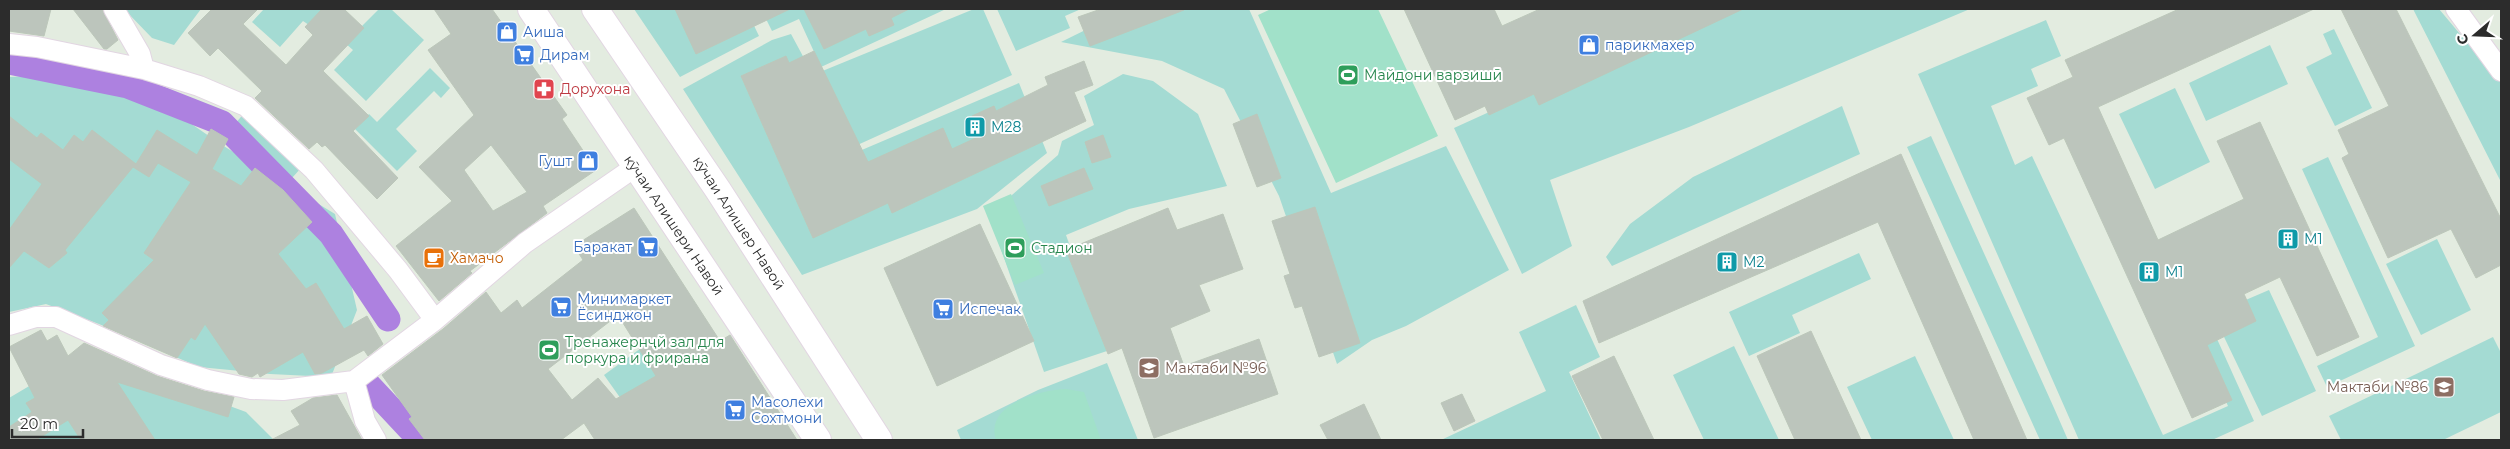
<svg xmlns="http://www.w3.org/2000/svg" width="2510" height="449" font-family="Montserrat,sans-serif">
  <rect width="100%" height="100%" fill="#e3ece0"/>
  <path fill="#a4dbd3" d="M124 9H201L174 45 152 38Z
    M264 9H324L309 25 303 21 280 47 252 22Z
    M379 9H391L424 40 366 101 334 70 353 50 345 43Z
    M634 9H746L759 36 680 77Z
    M761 9H946L821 67 799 19 772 31Z
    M974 9H983L1012 75 853 147 820 72Z
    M997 9H1081L1065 16 1070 28 1016 51Z
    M1128 9H1249L1331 193 1446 146 1509 270 1406 326 1372 340 1337 364 1279 196 1224 89 1162 61 1061 42Z
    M1715 9H1970L1689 127 1550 180 1572 246 1522 274 1454 128Z
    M2413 9H2439L2501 83V182Z
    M2046 20 2061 56 2031 69 2038 86 1991 106 2015 165 2032 156 2163 435 2228 406 2182 307 2199 299 2254 421 2212 440H2079L1918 74Z
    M2334 29 2372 108 2335 126 2306 67 2332 54 2323 34Z
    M791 34 812 73 850 155 1019 83 1047 153 977 209 802 275 683 89 772 40Z
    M2270 45 2288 84 2206 121 2189 83Z
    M430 68 450 88 441 98 434 91 396 129 417 151 397 171 355 129 369 114 377 122Z
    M116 72 222 145 335 214 357 310 331 377 270 374 199 367 99 324 46 304 9 312V77Z
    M1123 74 1153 81 1198 114 1227 186 1129 209 1066 235 1107 351 1044 372 989 215 1058 155 1062 141 1094 125 1084 96Z
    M2175 88 2210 162 2155 189 2119 114Z
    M252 104 310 158 292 178 234 125Z
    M1842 106 1860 154 1612 266 1606 257 1630 224 1693 177Z
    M1931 136 2054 408 2068 440H2040L1907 147Z
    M2328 157 2415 346 2327 387 2317 366 2378 337 2302 169Z
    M2437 239 2471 310 2421 335 2386 264Z
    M1859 253 1871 279 1792 315 1800 333 1749 356 1729 312Z
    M2269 290 2316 391 2262 416 2213 314Z
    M1576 305 1600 357 1569 372 1601 440H1441L1546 391 1519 332Z
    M681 319 719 440H669L655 422 643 430 604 375Z
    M2493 337 2501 353V412L2443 440H2341L2329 416Z
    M1734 346 1779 440H1704L1673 375Z
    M85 353 246 412 274 440H9V398Z
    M1915 356 1954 440H1872L1847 387Z
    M1107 363 1138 440H961L957 430 1038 390Z"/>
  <path fill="#a1e1c9" d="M1271 9H1378L1438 136 1336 183 1258 15Z
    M1011 194 1044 273 1015 285 983 206Z
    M1066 389 1084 392 1101 440H996C984 404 1041 390 1066 389Z"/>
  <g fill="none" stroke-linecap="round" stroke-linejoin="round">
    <path stroke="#ad81e0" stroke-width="25" d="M9 62 128 86 222 123 331 234 388 319
      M363 379 420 440"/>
  </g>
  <path fill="#bcc5bc" stroke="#bcc7ba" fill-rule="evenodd" d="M9 9H51L44 36 9 31Z
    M73 9H102L118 40 107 49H104Z
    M212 9H258L243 24 286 65 313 35 305 27 322 9H344L364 28 323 71 369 116 353 131 398 178 377 199 325 145 322 147 317 142 309 149 255 98 262 91 218 48 210 56 188 33Z
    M434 9H492L567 115 562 119 596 170 543 206 547 213 470 271 472 273 439 301 396 246 452 201 419 167 474 115 428 50 451 34ZM491 145 527 192 493 211 464 170Z
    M675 9H790L696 54Z
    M804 9H909L891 18 894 25 869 36 866 29 824 49Z
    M1101 9H1183L1184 10 1090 46 1078 17Z
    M1404 9H1494L1502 26 1540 9H1743L1539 105 1534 94 1489 115 1485 106 1455 120Z
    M2179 9H2314L2098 107 2158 240 2244 199 2217 141 2260 122 2359 337 2317 356 2280 277 2244 294 2256 321 2207 345 2232 400 2192 418 2064 138 2049 145 2027 98 2073 77 2065 60Z
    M2341 9H2396L2501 219V265L2476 278 2451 229 2388 258 2342 158 2349 154 2338 130 2389 106Z
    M814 51 868 162 943 128 952 149 980 136 972 116 994 106 996 111 1048 85 1045 77 1084 61 1093 85 1074 92 1086 121 892 213 888 203 813 238 741 76 786 56 789 63Z
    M1257 114 1281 178 1257 187 1233 124Z
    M9 116 37 138 41 133 63 150 74 135 83 142 92 130 136 164 157 130 197 155 211 129 228 139 212 169 241 186 255 168 283 190 312 222 278 254 306 289 316 283 344 329 367 316 383 344 368 356 364 350 322 373 315 374 303 352 260 377 258 373 252 377 239 374 205 324 195 340 191 337 177 358 103 326 109 320 102 313 154 260 144 253 191 182 158 163 149 177 133 167 65 250 67 253 49 268 24 251 9 268V230L42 184 9 159Z
    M1103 135 1111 157 1092 163 1085 142Z
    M1901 154 2027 440H1974L1878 222 1599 343 1583 301Z
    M1084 168 1093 189 1049 206 1041 186Z
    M1315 207 1360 343 1319 357 1302 306 1295 308 1284 276 1290 274 1272 221Z
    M634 208 720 341 730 335 797 440H595L584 423 561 440H425L409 419 412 417 382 375 443 329 486 292 501 313 517 300 522 308 583 260 574 246ZM618 315 656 376 616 399 598 378 572 400 548 369Z
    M1168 208 1177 230 1223 214 1243 269 1199 285 1210 311 1170 328 1184 366 1259 339 1278 394 1154 438 1122 348 1108 354 1066 250Z
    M980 224 1034 341 937 386 884 268Z
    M41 330 47 341 57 335 68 356 84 343 157 376 204 391 234 397 228 417 117 382 155 440H81L68 420 36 440H9V427L32 412 26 403 35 398 9 347Z
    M1811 331 1861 440H1795L1757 356Z
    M1614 356 1654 440H1603L1572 376Z
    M1462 394 1475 421 1454 431 1441 403Z
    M337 395 362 440H271L300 425 291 411 313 398Z
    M1364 404 1381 440H1328L1320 425Z"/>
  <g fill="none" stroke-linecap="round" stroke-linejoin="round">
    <g stroke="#e2d6e2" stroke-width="22">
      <path id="minor" d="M114 9 140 54 144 69
        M2456 9 2501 71
        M9 44 37 47 144 69 199 86 246 106 314 170 398 270 435 320
        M9 325 36 317H56L161 365 208 380 251 389 283 390 354 381 435 320 525 243 635 167
        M354 381 365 421 376 440"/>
    </g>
    <g stroke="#e2d6e2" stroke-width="28">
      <path id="tertiary" d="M531 9 818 440
        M595 9 718 190 879 440"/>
    </g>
    <use href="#minor" stroke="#fff" stroke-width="20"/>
    <use href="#tertiary" stroke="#fff" stroke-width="26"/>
  </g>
  <defs>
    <g id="shop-square" transform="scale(1.125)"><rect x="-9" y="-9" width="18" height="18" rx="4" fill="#3f7fe0" stroke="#fff"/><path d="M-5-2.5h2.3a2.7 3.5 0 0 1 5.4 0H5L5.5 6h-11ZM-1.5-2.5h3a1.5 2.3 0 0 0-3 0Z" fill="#fff"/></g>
    <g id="supermarket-square" transform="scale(1.125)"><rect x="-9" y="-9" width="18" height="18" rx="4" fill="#3f7fe0" stroke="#fff"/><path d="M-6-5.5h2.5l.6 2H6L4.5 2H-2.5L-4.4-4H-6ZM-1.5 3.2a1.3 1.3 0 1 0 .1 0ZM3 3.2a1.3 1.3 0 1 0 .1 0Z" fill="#fff"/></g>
    <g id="stadium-square" transform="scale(1.125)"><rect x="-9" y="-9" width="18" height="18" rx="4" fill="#2e9e5b" stroke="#fff"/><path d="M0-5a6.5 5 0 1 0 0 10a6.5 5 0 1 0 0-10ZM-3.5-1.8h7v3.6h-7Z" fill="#fff"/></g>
    <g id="pharmacy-square" transform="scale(1.125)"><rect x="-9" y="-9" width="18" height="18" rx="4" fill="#e0444e" stroke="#fff"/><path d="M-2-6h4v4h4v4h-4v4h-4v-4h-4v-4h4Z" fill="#fff"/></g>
    <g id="building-square" transform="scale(1.125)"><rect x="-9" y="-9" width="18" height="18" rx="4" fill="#0f9aa8" stroke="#fff"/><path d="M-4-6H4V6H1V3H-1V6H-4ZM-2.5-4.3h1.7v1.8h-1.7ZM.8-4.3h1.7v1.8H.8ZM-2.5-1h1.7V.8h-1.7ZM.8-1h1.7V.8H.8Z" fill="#fff"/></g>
    <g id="cafe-square" transform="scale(1.125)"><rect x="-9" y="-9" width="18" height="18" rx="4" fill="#e8710a" stroke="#fff"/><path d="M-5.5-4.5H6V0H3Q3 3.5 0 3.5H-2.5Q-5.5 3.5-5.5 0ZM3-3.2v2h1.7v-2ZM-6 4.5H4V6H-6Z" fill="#fff"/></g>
    <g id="school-square" transform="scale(1.125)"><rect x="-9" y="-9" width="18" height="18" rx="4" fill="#8d6e63" stroke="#fff"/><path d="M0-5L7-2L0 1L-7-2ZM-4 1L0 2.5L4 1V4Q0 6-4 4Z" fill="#fff"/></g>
  </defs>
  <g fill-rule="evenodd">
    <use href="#shop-square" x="507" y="32"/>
    <use href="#shop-square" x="1589" y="45"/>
    <use href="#supermarket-square" x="524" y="55"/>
    <use href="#stadium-square" x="1348" y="75"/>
    <use href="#pharmacy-square" x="544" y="89"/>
    <use href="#building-square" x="975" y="127"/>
    <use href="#shop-square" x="588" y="161"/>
    <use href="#building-square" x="2288" y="239"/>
    <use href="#supermarket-square" x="648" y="247"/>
    <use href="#stadium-square" x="1015" y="248"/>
    <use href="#cafe-square" x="434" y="258"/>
    <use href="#building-square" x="1727" y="262"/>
    <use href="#building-square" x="2149" y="272"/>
    <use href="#supermarket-square" x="561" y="307"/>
    <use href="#supermarket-square" x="943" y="309"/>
    <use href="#stadium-square" x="549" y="350"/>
    <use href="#school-square" x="1149" y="368"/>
    <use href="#school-square" x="2444" y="387"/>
    <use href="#supermarket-square" x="735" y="410"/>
  </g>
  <g text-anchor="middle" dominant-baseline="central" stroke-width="4" stroke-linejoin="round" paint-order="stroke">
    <g font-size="14" fill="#366cbe" stroke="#fff" text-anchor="start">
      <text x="523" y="32">Аиша</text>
      <text x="1605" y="45">парикмахер</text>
      <text x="540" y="55">Дирам</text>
      <text x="572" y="161" text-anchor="end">Гушт</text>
      <text x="632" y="247" text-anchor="end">Баракат</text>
      <text x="577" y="299">Минимаркет<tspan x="577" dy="16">Ёсинджон</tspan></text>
      <text x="959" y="309">Испечак</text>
      <text x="751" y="402">Масолехи<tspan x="751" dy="16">Сохтмони</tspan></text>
    </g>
    <g font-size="14" fill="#27864d" stroke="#fff" text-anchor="start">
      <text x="1364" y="75">Майдони варзишӣ</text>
      <text x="1031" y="248">Стадион</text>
      <text x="565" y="342">Тренажернҷй зал для<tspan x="565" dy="16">поркура и фрирана</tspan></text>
    </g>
    <g font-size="14" fill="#be3a42" stroke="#fff" text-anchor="start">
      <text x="560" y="89">Дорухона</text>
    </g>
    <g font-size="14" fill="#0d838f" stroke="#fff" text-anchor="start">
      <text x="991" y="127">М28</text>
      <text x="2304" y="239">М1</text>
      <text x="1743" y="262">М2</text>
      <text x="2165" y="272">M1</text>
    </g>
    <g font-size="14" fill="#2c2c2c" stroke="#fff">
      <text transform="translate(739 223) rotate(57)">кӯчаи Алишер Навоӣ</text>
      <text transform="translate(674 225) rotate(56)">кӯчаи Алишери Навоӣ</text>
    </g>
    <g font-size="14" fill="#c56008" stroke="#fff" text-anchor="start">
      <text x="450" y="258">Хамачо</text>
    </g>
    <g font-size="14" fill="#785e54" stroke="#fff" text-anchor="start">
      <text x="1165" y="368">Мактаби №96</text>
      <text x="2428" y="387" text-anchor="end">Мактаби №86</text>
    </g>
  </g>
  <rect width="2510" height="449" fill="none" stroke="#2c2c2c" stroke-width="20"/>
  <g transform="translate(2475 35) rotate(251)" stroke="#ffffff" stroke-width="4" paint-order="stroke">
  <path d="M0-4L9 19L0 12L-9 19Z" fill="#2c2c2c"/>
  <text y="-8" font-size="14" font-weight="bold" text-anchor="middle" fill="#2c2c2c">С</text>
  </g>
  <path d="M12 429v8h71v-8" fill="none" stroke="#2c2c2c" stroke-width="2.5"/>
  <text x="20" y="429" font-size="15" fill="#2c2c2c" stroke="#ffffff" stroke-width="4" paint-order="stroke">20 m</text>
</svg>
